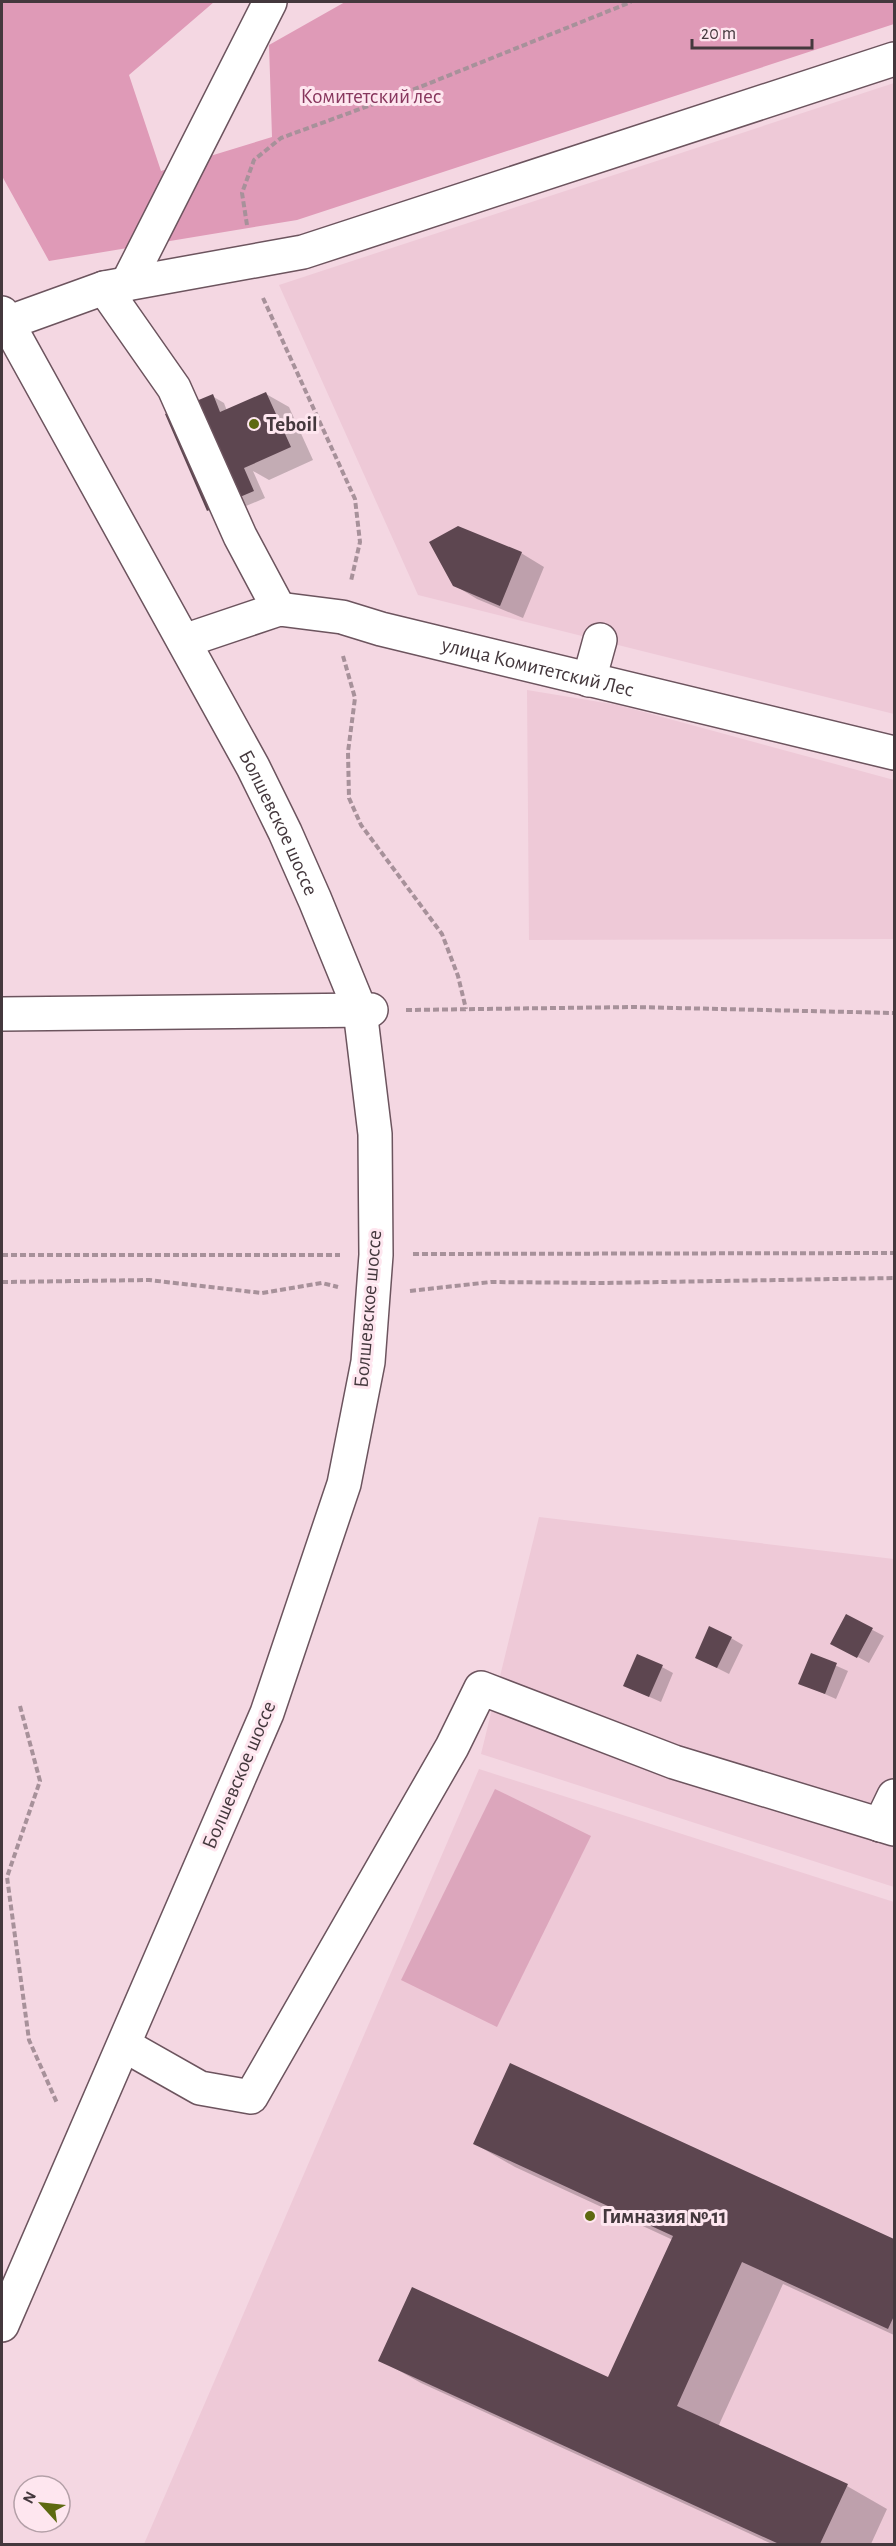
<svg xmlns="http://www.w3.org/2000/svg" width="896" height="2546" font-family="'Alegreya Sans',sans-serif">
  <rect width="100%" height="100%" fill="#f4d7e2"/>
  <path fill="#eec9d7" d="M894 83V714L418 595 279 285Z
    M527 690 618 705 894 780V939L529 940Z
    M539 1517 894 1559V1887L481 1754Z
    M479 1769 894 1902V2544H144Z"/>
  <path fill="#dca6bc" d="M495 1789 591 1836 497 2027 401 1980Z"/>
  <path fill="#df9ab7" d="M2 2H214L129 75 161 171 272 137 269 45 345 2H894V24L297 220 49 261 2 176Z"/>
  <path fill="#0003" d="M266 394 289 407 313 460 269 480 253 471 265 498 220 517 208 510 212 396 224 403 227 411Z
    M521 553 544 567 523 618 477 599 454 585Z
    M846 1616 884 1636 869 1663 832 1643Z
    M731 1638 743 1645 729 1674 697 1658Z
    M812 1655 848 1671 836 1699 800 1683Z
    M662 1667 673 1673 661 1702 625 1686Z
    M511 2065 894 2241V2335L783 2284 718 2427 847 2486 887 2509 871 2544H772L421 2383 380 2360 609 2379 673 2240 515 2167 475 2144Z"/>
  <path fill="#5d4650" d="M266 392 291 447 244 468 254 491 207 511 165 414 213 394 220 412Z
    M458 526 522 552 500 606 453 586 429 542Z
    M846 1614 873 1628 857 1658 830 1644Z
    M709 1626 732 1637 717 1668 695 1658Z
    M811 1653 837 1663 825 1694 798 1684Z
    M637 1654 663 1665 649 1697 623 1686Z
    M510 2063 894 2239V2316L888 2329 742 2262 677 2406 848 2484 820 2544H779L378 2361 412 2287 608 2377 673 2236 473 2144Z"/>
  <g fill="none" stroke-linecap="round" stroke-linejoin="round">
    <g stroke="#6c545e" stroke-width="36">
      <g id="minor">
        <path d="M127 284 270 2"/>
        <path d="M104 288 174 388 240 536 279 609"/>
        <path d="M7 323 104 288 303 252 894 59"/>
        <path id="s1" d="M184 641 279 609 342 617 381 629 894 753"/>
        <path d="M589 680 600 640"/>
        <path d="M2 1014 371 1010"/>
        <path d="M880 1825 894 1796"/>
        <path d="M124 2045 200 2088 251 2097 452 1747 481 1688 674 1762 894 1829"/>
      </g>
    </g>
    <g stroke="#6c545e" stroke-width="36">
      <g id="major">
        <path id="s2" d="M2 313 253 767 285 832 315 900 360 1010 375 1134 376 1255 368 1362 344 1484 267 1713 2 2325"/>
      </g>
    </g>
    <path stroke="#a7919a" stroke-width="4" stroke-dasharray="6 3" stroke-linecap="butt" d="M247 225 242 193 254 160 281 138 420 87 631 2
      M263 298 355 499 360 542 351 581
      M343 656 355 698 348 752 349 798 361 825 442 934 458 976 466 1009
      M406 1010 633 1007 894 1013
      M413 1254 894 1253
      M2 1255H340
      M2 1282 149 1280 262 1293 322 1283 338 1287
      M410 1291 491 1282 602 1283 894 1278
      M20 1706 40 1781 7 1877 29 2040 57 2103"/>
    <use href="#minor" stroke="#fff" stroke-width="33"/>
    <use href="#major" stroke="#fff" stroke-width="33"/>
  </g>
  <g fill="#5d6910" stroke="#fee6ef" stroke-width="2">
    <circle cx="254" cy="424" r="6"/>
    <circle cx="590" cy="2216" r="6"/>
  </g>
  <g text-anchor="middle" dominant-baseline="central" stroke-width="6" stroke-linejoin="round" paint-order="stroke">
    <g font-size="21" fill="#88375e" stroke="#fee6ef">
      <text x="371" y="96">Комитетский лес</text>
    </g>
    <g font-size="21" font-weight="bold" fill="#44383d" stroke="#fee6ef" text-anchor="start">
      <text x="266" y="424">Teboil</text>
      <text x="602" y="2216">Гимназия № 11</text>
    </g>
    <g font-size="21" fill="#44383d" stroke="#fee6ef">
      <text stroke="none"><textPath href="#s1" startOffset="366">улица Комитетский Лес</textPath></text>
      <text stroke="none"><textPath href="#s2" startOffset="580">Болшевское шоссе</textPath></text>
      <text transform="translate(368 1309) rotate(-85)">Болшевское шоссе</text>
      <text transform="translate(239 1775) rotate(-67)">Болшевское шоссе</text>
    </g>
  </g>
  <rect width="896" height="2546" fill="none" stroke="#44383d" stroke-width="6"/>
  <g transform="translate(42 2504) rotate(297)"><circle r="28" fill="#fee6ef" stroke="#b4a0a8" stroke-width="1.5"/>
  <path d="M0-4.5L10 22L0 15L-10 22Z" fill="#5d6910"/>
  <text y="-9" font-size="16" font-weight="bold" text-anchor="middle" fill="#44383d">N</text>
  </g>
  <path d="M692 39v9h120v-9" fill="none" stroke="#44383d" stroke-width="3"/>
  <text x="701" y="39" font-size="18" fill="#44383d" stroke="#fee6ef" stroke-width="4.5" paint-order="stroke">20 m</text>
</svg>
